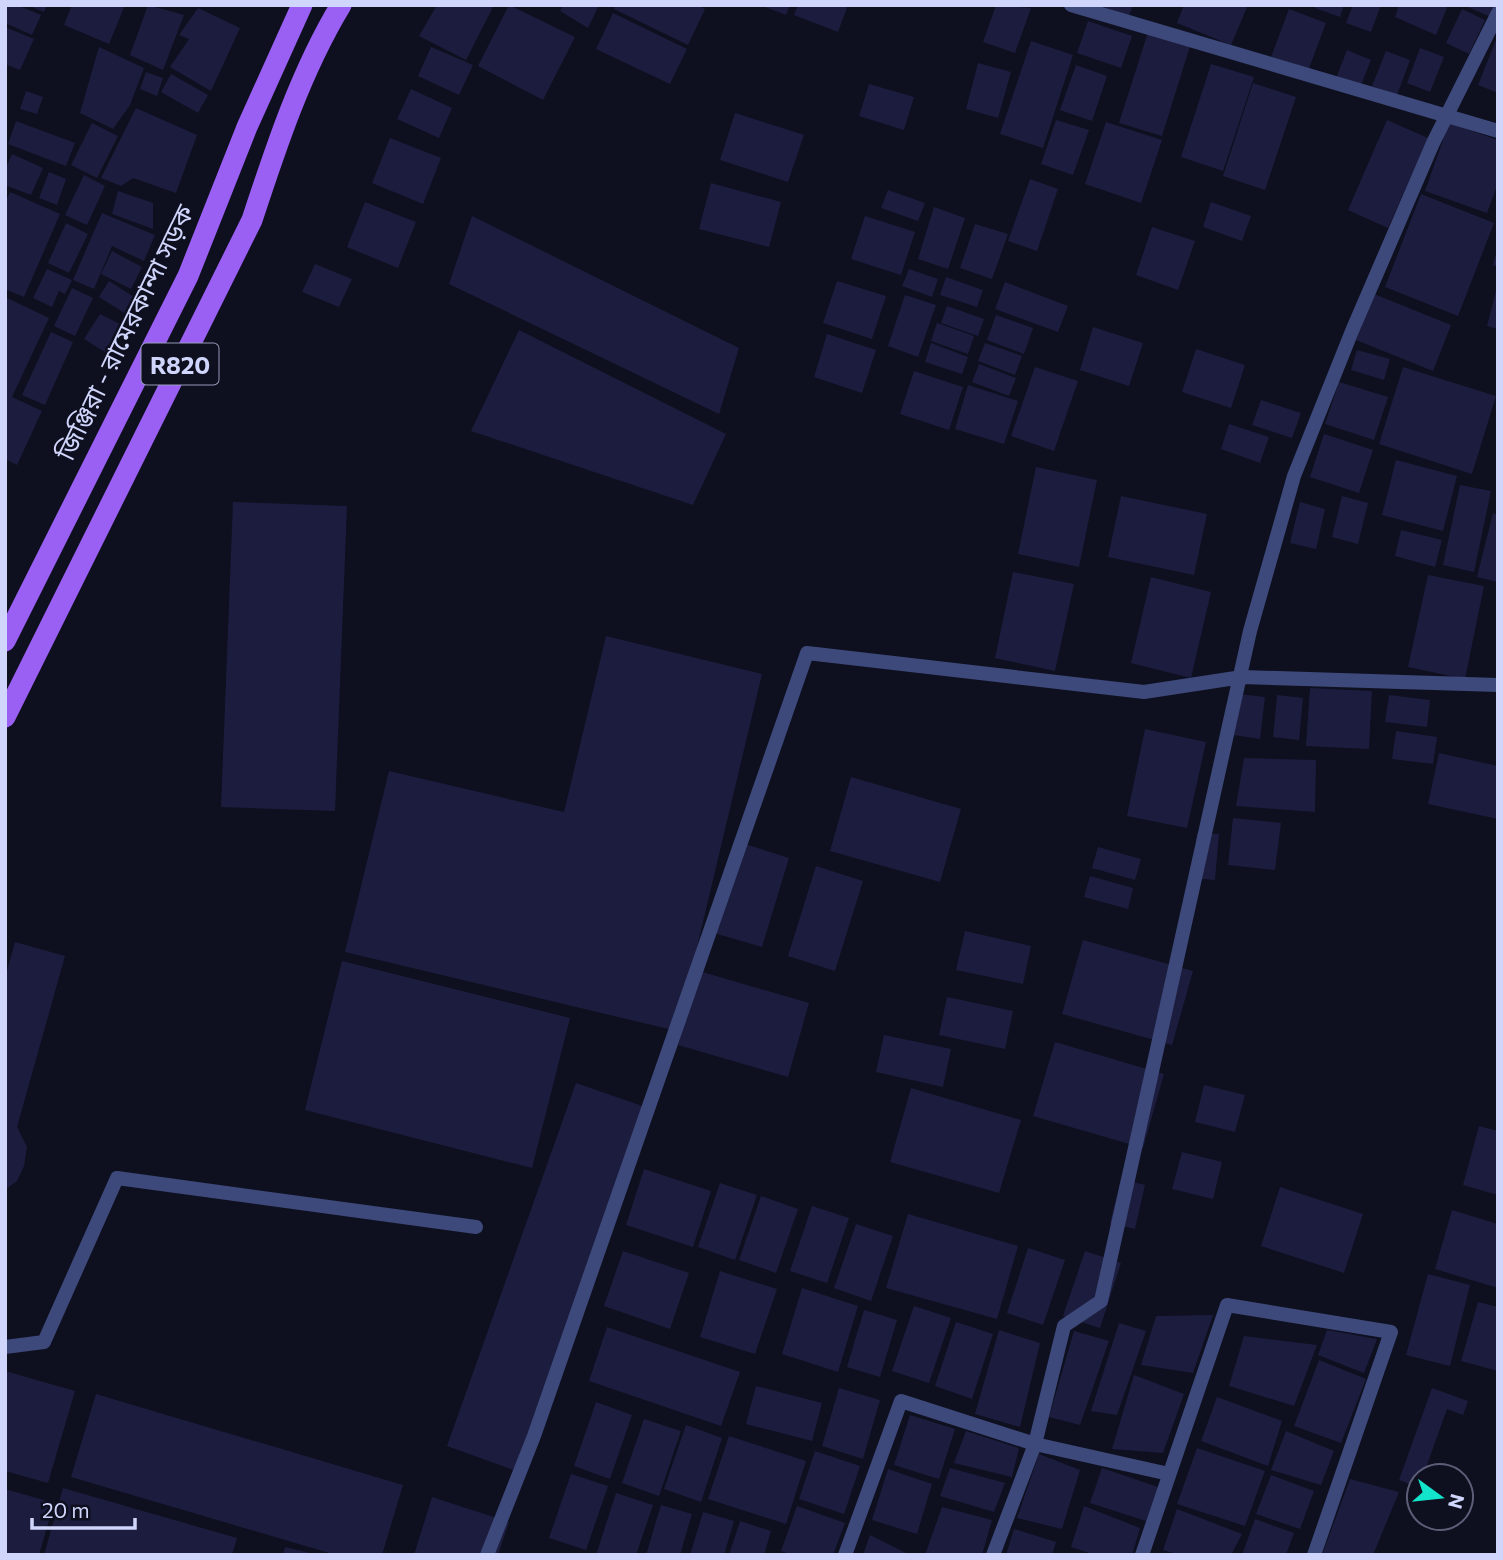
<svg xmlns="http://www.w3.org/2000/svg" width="1503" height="1560" font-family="Commissioner,'Noto Sans Bengali',sans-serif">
  <rect width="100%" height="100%" fill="#0e0f1f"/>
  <path fill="#1c1d3e" d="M5 5H17L41 15 32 35 5 23Z
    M27 5H47L44 12Z
    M72 5H125L109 44 64 25Z
    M148 5 184 15 163 70 130 55Z
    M437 5H494L466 60 419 36Z
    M509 5 575 37 543 100 478 66Z
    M563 5H599L588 28 560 11Z
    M615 5H696L705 9 688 45 614 9Z
    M760 5H790L786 15Z
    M798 5H848L838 32 794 15Z
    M996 5 1031 8 1015 53 983 42Z
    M1098 5H1133L1129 16Z
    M1184 5H1248L1231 45 1177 23Z
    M1316 5H1344L1340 17 1315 8Z
    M1353 5H1381L1371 32 1346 23Z
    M1399 5H1448L1436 35 1395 17Z
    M1463 5H1496L1491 17Z
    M198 8 240 28 211 91 170 67 189 39 179 35Z
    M1289 9 1326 23 1308 71 1271 57Z
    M1462 9 1485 20 1469 54 1446 43Z
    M613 13 687 49 670 84 596 49Z
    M1088 21 1132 36 1121 68 1077 53Z
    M5 27 34 39 20 70 5 64Z
    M1149 29 1191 43 1162 136 1119 123Z
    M1498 35V93L1478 85Z
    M1031 41 1073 55 1043 148 1000 134Z
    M99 47 144 68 130 105 113 129 80 113Z
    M431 47 473 65 459 95 418 76Z
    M1420 48 1444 57 1430 92 1407 83Z
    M1347 50 1371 60 1357 95 1333 86Z
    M1386 51 1410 60 1397 95 1372 86Z
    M978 63 1011 72 998 118 966 109Z
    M1211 64 1254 77 1223 171 1181 157Z
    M1076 65 1107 76 1092 121 1060 110Z
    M146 72 163 78 157 96 140 89Z
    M171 74 208 95 198 113 161 92Z
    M1253 83 1296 97 1265 190 1223 176Z
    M869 84 914 97 904 130 859 116Z
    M411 89 452 108 439 138 397 119Z
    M26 91 43 97 37 114 20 109Z
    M136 108 197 135 176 193 133 178 121 186 101 178Z
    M735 113 804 135 788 182 720 160Z
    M1056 120 1089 130 1073 175 1041 164Z
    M1387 120 1428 138 1388 228 1348 210Z
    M16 121 75 143 66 166 8 144Z
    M1106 122 1162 140 1141 203 1085 184Z
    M92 123 118 136 97 178 71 165Z
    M1449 123 1498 140V183L1487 213 1425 191Z
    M390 138 441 158 423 204 372 183Z
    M12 154 43 168 31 195 5 185V170Z
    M49 172 66 179 57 205 39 198Z
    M84 175 105 186 87 225 65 215Z
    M1030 179 1058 189 1037 251 1008 241Z
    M711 183 781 202 769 247 699 229Z
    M888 190 925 203 918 221 881 208Z
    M118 191 153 203V229L112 214Z
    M10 192 60 214 24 297 5 289V203Z
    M1421 194 1494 223 1458 316 1385 287Z
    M365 202 416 222 398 268 347 247Z
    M1211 202 1251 216 1242 241 1203 227Z
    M934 207 965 218 948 269 918 259Z
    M102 213 155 235 144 261 112 246 94 289 73 280Z
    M472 216 739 348 719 414 449 284Z
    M865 216 915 232 901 275 851 259Z
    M66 223 88 234 69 273 48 263Z
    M975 224 1008 234 992 279 960 268Z
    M1152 227 1195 241 1178 290 1136 275Z
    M1497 250H1498V267L1493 265Z
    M112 251 142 267 131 289 101 274Z
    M315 264 352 279 339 307 302 292Z
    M47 269 72 280 65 294 59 291 52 307 33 298Z
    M909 269 938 279 932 297 902 286Z
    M946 277 983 290 977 307 940 295Z
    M109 281 134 297 129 316 99 297Z
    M837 281 886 296 872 339 823 323Z
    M1005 282 1068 306 1058 332 995 309Z
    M1498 283V329L1487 326Z
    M72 288 93 298 75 336 54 326Z
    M1374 294 1451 325 1433 371 1356 340Z
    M905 295 936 305 918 357 888 346Z
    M5 297 49 318 12 397 42 411 17 465 5 459Z
    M947 306 984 319 978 336 941 323Z
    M100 314 120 324 108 354 84 339Z
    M996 315 1033 328 1024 354 987 340Z
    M937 323 974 336 968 354 931 341Z
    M1093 327 1143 343 1129 386 1080 370Z
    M519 330 726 434 693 505 471 431Z
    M51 332 73 342 45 405 22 395Z
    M827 334 876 350 862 393 814 377Z
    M931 343 968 357 962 374 925 362Z
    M985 343 1022 356 1015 375 978 361Z
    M1196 349 1245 365 1231 408 1182 392Z
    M1357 350 1390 359 1384 380 1351 370Z
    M979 364 1016 378 1009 396 972 382Z
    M1035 367 1078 381 1054 451 1011 436Z
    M1403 367 1496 396 1472 474 1379 444Z
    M914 371 963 387 949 430 900 414Z
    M1339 382 1388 397 1374 440 1325 424Z
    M968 385 1018 401 1004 444 955 429Z
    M1261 400 1301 413 1292 438 1252 425Z
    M1229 424 1269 437 1260 463 1221 449Z
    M1324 434 1373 450 1359 493 1310 477Z
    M1396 460 1457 476 1443 531 1382 515Z
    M1036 467 1097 480 1079 567 1018 554Z
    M1460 485 1491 491 1474 572 1443 565Z
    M1121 496 1207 514 1194 575 1108 557Z
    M1342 496 1368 503 1358 544 1332 537Z
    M233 502 347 506 335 811 221 807Z
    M1300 502 1325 509 1316 549 1290 543Z
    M1493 513 1498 515V582L1477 577Z
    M1401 530 1442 540 1435 567 1395 556Z
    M1013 572 1074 584 1055 671 995 658Z
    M1428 575 1484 586 1465 679 1408 667Z
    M1151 577 1211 592 1191 678 1131 663Z
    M606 636 762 674 677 1031 345 952 389 771 564 812Z
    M1310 688 1372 691 1369 749 1306 746Z
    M1239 694 1265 697 1260 739 1233 735Z
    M1277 695 1303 698 1299 740 1273 737Z
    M1389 695 1430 700 1427 727 1385 722Z
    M1145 729 1206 742 1187 828 1127 816Z
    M1396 731 1437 737 1433 764 1392 759Z
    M1439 753 1498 766V819L1428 804Z
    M1244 758 1316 760 1315 812 1236 806Z
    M851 777 961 809 940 882 830 851Z
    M1233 818 1281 823 1275 870 1228 865Z
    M1197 833 1219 834 1215 880 1193 878Z
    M742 843 789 858 762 947 714 933Z
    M1098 847 1141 859 1135 880 1092 868Z
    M816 866 863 881 835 971 788 956Z
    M1090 876 1133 888 1128 909 1084 897Z
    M965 931 1031 946 1023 984 956 970Z
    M1083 940 1193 971 1172 1045 1062 1014Z
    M15 942 65 956 17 1127 27 1147 24 1166 17 1181 5 1190V978Z
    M342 961 570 1018 532 1168 305 1110Z
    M699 971 809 1003 788 1077 678 1045Z
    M947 997 1013 1011 1005 1049 939 1035Z
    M884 1035 951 1049 943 1087 876 1072Z
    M1055 1042 1164 1074 1143 1148 1033 1116Z
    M576 1083 651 1109 522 1473 447 1446Z
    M1204 1085 1245 1095 1235 1132 1195 1122Z
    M911 1088 1021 1120 999 1193 890 1162Z
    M1479 1126 1498 1131V1195L1463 1185Z
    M1182 1152 1222 1162 1213 1199 1172 1189Z
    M644 1169 711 1191 693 1247 626 1225Z
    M1121 1179 1145 1185 1135 1229 1110 1223Z
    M720 1183 757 1195 735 1260 698 1247Z
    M1280 1187 1363 1214 1344 1273 1261 1246Z
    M761 1196 798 1209 776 1273 739 1260Z
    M812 1206 849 1218 827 1283 790 1271Z
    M1452 1210 1498 1224V1288L1435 1269Z
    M908 1214 1018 1246 997 1319 886 1288Z
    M856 1224 893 1236 871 1301 834 1288Z
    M1028 1248 1065 1260 1043 1325 1007 1313Z
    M623 1251 689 1273 670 1329 604 1306Z
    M1085 1251 1121 1263 1100 1328 1063 1316Z
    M720 1271 777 1289 755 1354 700 1337Z
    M1428 1274 1470 1285 1450 1366 1406 1355Z
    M802 1288 858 1306 838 1372 782 1354Z
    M1478 1302 1498 1307V1371L1461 1361Z
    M914 1306 951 1318 929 1383 892 1371Z
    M864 1310 897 1320 880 1377 847 1367Z
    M1213 1315 1193 1373 1141 1365 1156 1316Z
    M956 1322 993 1334 972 1399 935 1386Z
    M1119 1323 1146 1331 1117 1415 1091 1411Z
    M607 1327 740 1372 721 1426 589 1381Z
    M999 1330 1040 1343 1020 1427 975 1414Z
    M1327 1330 1377 1339 1364 1373 1318 1355Z
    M1074 1331 1109 1341 1080 1425 1049 1417Z
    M1244 1336 1317 1345 1294 1406 1229 1386Z
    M1319 1360 1366 1379 1341 1443 1294 1426Z
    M5 1371 75 1391 48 1483 5 1471Z
    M1134 1375 1184 1394 1163 1453 1112 1449Z
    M756 1386 822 1403 812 1441 746 1424Z
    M839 1388 880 1400 863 1459 822 1446Z
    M1432 1388 1468 1401 1463 1415 1447 1409 1423 1476H1419V1488L1399 1480Z
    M96 1394 403 1485 382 1555H336L71 1477Z
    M1217 1397 1282 1421 1268 1466 1201 1441Z
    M596 1402 632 1415 610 1479 574 1466Z
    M910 1415 955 1429 939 1479 894 1465Z
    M644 1419 681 1431 659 1496 622 1483Z
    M686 1425 722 1438 701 1502 664 1489Z
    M966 1431 1019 1448 1012 1477 954 1463Z
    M1286 1431 1334 1451 1321 1485 1271 1470Z
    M729 1436 806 1461 786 1524 708 1499Z
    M1197 1448 1265 1471 1245 1526 1177 1504Z
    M815 1451 860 1466 844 1514 799 1499Z
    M1039 1454 1080 1470 1062 1529 1017 1518Z
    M950 1468 1005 1483 994 1512 940 1496Z
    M1102 1468 1158 1487 1146 1521 1090 1503Z
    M888 1469 932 1484 917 1534 872 1520Z
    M571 1474 608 1486 586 1550 549 1538Z
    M1271 1475 1314 1491 1300 1529 1256 1514Z
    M1350 1479 1399 1492 1373 1555H1322Z
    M63 1488 237 1538 232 1555H44Z
    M5 1489 54 1503 39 1555H5Z
    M616 1493 653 1505 636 1555H596Z
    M432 1497 509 1522 498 1555H414Z
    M661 1505 692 1514 680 1555H646Z
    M797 1506 845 1523 833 1555H793L781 1551Z
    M1084 1506 1140 1528 1132 1555H1095L1071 1547Z
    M942 1507 992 1520 982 1555H925Z
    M1177 1509 1242 1534 1231 1555H1179L1163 1550Z
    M703 1512 734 1521 724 1555H690Z
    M1255 1519 1294 1533 1286 1555H1242Z
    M740 1521 771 1531 764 1555H729Z
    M1014 1529 1056 1542 1052 1555H1006Z
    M870 1535 910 1555H863Z
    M285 1547 314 1554V1555H283Z"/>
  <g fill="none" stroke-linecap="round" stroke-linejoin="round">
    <path stroke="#3d497a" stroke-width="14" d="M1071 5 1498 131
      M5 1347 44 1342 117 1178 476 1227
      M487 1555 534 1436 807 653 1144 692 1242 677 1498 685
      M845 1555 901 1401 1035 1444 1169 1474
      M993 1555 1035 1444 1064 1326 1101 1301 1250 631 1294 476 1352 331 1433 143 1498 13
      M1142 1555 1227 1305 1391 1332 1314 1555"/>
    <path stroke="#9a60f3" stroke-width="21" d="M5 641 188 276 247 127 302 5
      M5 717 252 220C276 147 301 71 341 5"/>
  </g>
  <g text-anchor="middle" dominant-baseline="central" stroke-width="5" stroke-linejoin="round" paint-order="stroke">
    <rect fill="#0e0f1f" stroke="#969ab9" stroke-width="2" x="141.5" y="343.5" width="77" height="41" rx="5"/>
    <g font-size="24" font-weight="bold" fill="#d0d5fb">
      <text x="180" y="364">R820</text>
    </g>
    <g font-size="26" fill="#d0d5fb" stroke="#0e0f1f">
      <text transform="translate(124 332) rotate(-64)">জিঞ্জিরা - রামেরকান্দা সড়ক</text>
    </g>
  </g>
  <rect width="1503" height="1560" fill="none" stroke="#d0d5fb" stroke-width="14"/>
  <g transform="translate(1440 1497) rotate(105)"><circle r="33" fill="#0e0f1f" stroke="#5c5e77" stroke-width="2"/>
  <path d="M0-5L12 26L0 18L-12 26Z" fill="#12e5cb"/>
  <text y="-10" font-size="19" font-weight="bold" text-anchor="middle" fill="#d0d5fb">N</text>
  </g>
  <path d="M32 1518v10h103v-10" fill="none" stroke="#d0d5fb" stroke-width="3.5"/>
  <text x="42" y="1518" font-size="21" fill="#d0d5fb" stroke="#0e0f1f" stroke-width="5" paint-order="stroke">20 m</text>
</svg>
